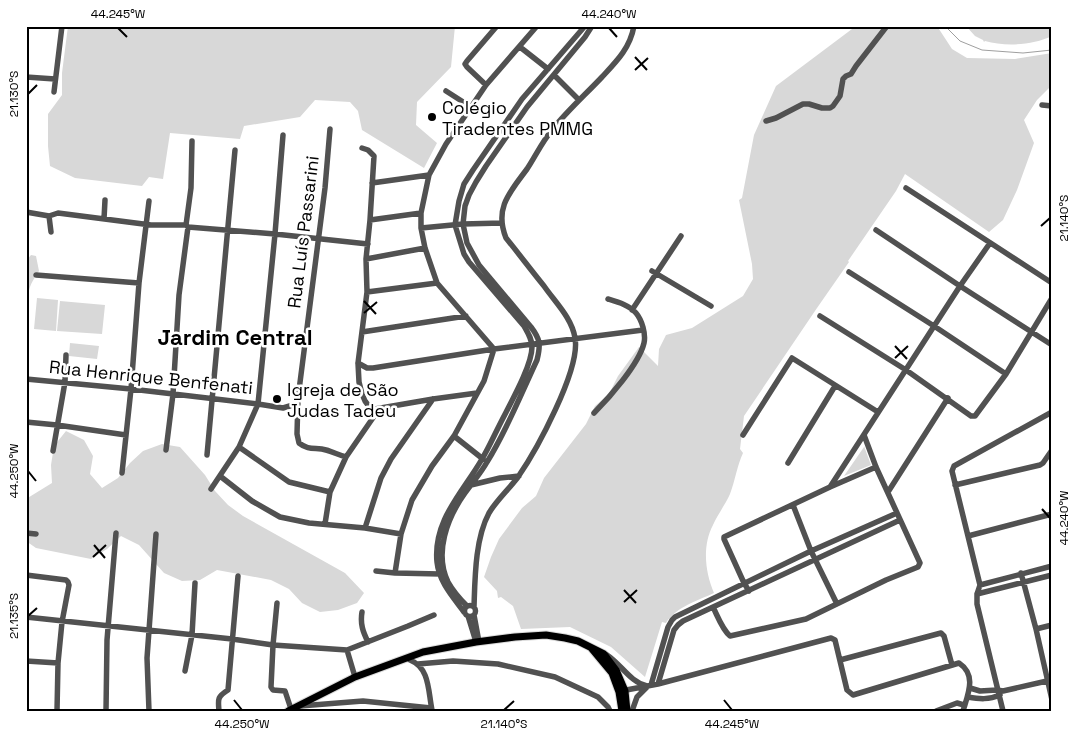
<svg xmlns="http://www.w3.org/2000/svg" width="1078" height="737" font-family="'Space Grotesk',sans-serif">
  <rect width="100%" height="100%" fill="#fff"/>
  <path fill="#d8d8d8" d="M68 26H455L451 67 417 102 416 125 437 143 424 168 362 130 358 111 350 102 315 100 300 117 244 126 240 139 170 133 163 179 149 177 142 186 75 178 50 166 48 146V114L62 95V73Z
    M856 26H937L952 49 967 58 1015 59 1052 53V85L1037 100 1024 120 1034 143 1017 190 1003 220 989 232 905 174 896 191 848 261 849 262 817 308 744 416 740 449 743 453C737 466 735 481 730 494 725 505 718 514 713 525 702 546 705 572 714 593 697 601 676 607 666 623L662 622 645 677 611 647 570 627 521 629 513 606 501 597 498 598 497 591 484 577 491 557 499 539 522 508 536 496 544 478 586 424 595 406 609 394 618 376 639 347 658 366 659 349 666 335 692 328 743 296 753 279 752 264 739 200 742 198 754 135 776 86Z
    M966 26H1052V36C1033 45 1006 47 985 41L984 42 983 40 975 36Z
    M31 255 36 256 39 271C28 287 28 291 28 309L26 310V261Z
    M37 298 58 300 56 331 34 329Z
    M60 301 105 305 102 334 57 331Z
    M70 343 99 346 97 359 69 356Z
    M66 431 84 440 93 456 90 474 102 488 118 478 130 463 143 451 162 444 180 447 205 475 215 491 228 505 243 516 345 573 364 593 357 603 338 610 320 612 302 603 289 589 271 580 217 570 200 580 182 581 164 573 139 545 121 536 107 549 91 559 36 548 26 541V499L52 483 51 465 54 446Z
    M864 446 871 465 844 476 864 447Z"/>
  <g fill="none" stroke-linecap="round" stroke-linejoin="round">
    <path stroke="#9f9f9f" stroke-width="1" d="M945 26 960 41 982 50 1023 53 1052 50"/>
    <g stroke="#dbdbdb" stroke-width="9">
      <path id="major" d="M592 649 612 673 619 692 622 711
        M288 711 355 677 423 652 476 642 515 637 546 635 565 638 578 641 604 654 616 670 625 691 627 711"/>
    </g>
    <path stroke="#515151" stroke-width="5.5" d="M520 47 548 69
      M554 75 579 100
      M26 77 55 79
      M486 85 467 67 465 64 467 61 497 26
      M446 91 471 107
      M54 92 62 26
      M1042 105 1052 106
      M766 121 776 118 803 104H809L822 108H830L833 106 840 96 843 79 846 76 851 74 856 66 887 26
      M330 129 325 188 298 398 297 434 299 443C309 451 316 447 326 450 333 452 339 455 346 457
      M362 148 368 150 374 156 370 220 366 259 367 292 358 363 359 382 362 394 365 401 368 405 375 409 433 399 477 393
      M372 183 429 175
      M906 188 1052 283
      M26 212 49 216 58 213 151 225H186L188 227 275 234 368 244
      M49 216 51 232
      M104 219 105 200
      M370 220 421 213
      M186 225 191 188 192 141
      M421 228 463 224 502 223
      M876 230 960 286 1052 345
      M366 259 425 248
      M652 271 711 306
      M849 272 934 326 1006 374
      M36 275 139 283
      M367 292 437 283
      M632 310 681 236
      M820 316 906 370 971 416H975L1006 374 1052 298
      M362 332 466 316
      M358 363 367 368H373L494 349 643 330
      M26 379 131 389 258 404 283 408 293 405 298 398
      M594 413C609 398 639 364 644 343 646 334 642 320 636 313 629 305 618 302 608 299
      M26 422 57 425 126 435
      M743 435 792 358 878 412
      M454 436 483 459
      M239 447 289 482 330 492
      M166 450 173 394 179 295 188 227
      M53 451 65 382 66 355
      M207 455 235 150
      M788 463 835 386
      M122 473 131 389 139 283 149 201
      M220 476 252 501 280 517 309 523 365 528 401 534
      M471 485 500 478 519 476
      M955 485 1040 465 1043 463 1052 450
      M830 487 960 286 990 243
      M211 489 239 447 258 404 275 234 283 135
      M888 492 948 398
      M793 505 811 551 837 604
      M325 524 330 492 346 457 379 409
      M365 528 381 478 391 459 433 399
      M26 533 36 534
      M968 536 1052 514
      M376 571 395 573 440 574
      M395 573 401 534 412 500 432 466 454 436 484 381 494 349 437 283 425 248 421 228V213L429 175 446 144 486 85 537 26
      M1021 573 1036 629 1052 700
      M26 575 66 580 68 582 69 585 62 622 58 663 57 711
      M980 585 1052 566
      M749 591 744 583 724 539V537L830 487 876 467
      M977 594 1052 575
      M277 603 273 645 271 687 273 690 285 691 291 709
      M464.5 611a5.5 5.5 0 1 1 11 0a5.5 5.5 0 1 1-11 0Z
      M467 606C460 599 453 591 448 582 434 553 447 518 465 493 472 483 481 473 487 462 507 430 521 394 537 360 541 344 540 339 531 327L479 265 467 243 463 224 465 206 469 195 476 182 486 166 527 107 585 37 592 26
      M474 607C475 578 475 539 489 513 496 501 509 489 518 477 536 451 581 369 575 338 572 318 555 302 544 286 531 270 519 254 506 238 494 208 510 192 527 169 535 157 542 142 552 130 566 112 586 94 602 77 617 61 630 48 634 26
      M713 607C718 617 722 629 730 636L806 619 886 580 918 567 920 563 876 467 864 435
      M362 612C360 624 363 632 368 642
      M464 612C453 597 439 582 437 562 433 520 463 492 482 459 488 449 493 438 498 428 507 409 532 367 532 347 532 339 528 333 524 326L469 262 464 254 455 225 459 201 464 184 473 170 522 99 585 26
      M474 615 479 642
      M468 616 476 642
      M26 617 232 639 273 645 347 650 408 626 434 615
      M1036 629 1052 625
      M347 650 355 677
      M607 655C621 664 630 682 647 686
      M412 656 410 660C430 668 428 691 432 710
      M840 660 941 633 944 636 952 665
      M26 661 58 663
      M418 664 453 661 498 664 555 677 598 697 608 707 610 711
      M185 671 192 635 195 583
      M658 684 674 630 678 625 683 621 900 520
      M651 685 668 627 672 620 675 617 811 551 897 513
      M970 688 980 691 997 690 1003 691 1047 681
      M621 691 658 684 831 638 835 640 847 690 853 695 959 663C977 675 968 694 963 711
      M968 697C979 699 989 700 1000 695
      M300 706 363 701 431 708
      M106 711 107 640 116 533
      M149 711 147 658 156 534
      M219 711C218 699 217 697 228 690L238 576
      M632 711 637 697 647 687
      M936 711 957 703 964 705
      M1003 711 977 604V594L980 585 952 471 954 466 1052 412"/>
    <use href="#major" stroke="#000" stroke-width="7"/>
  </g>
  <path fill="none" stroke="#000" stroke-width="2" d="M118 28 127 37M609 28 617 37M635 57 647 70M635 70 648 58M28 94 37 85M1041 226 1050 218M364 301 376 314M364 313 377 302M895 346 907 359M895 358 908 346M28 471 36 481M1042 509 1050 518M94 545 105 558M93 557 106 545M624 590 636 603M624 602 637 590M28 616 37 608M234 700 242 710M724 700 732 710M504 710 514 701"/>
  <g fill="#000" stroke="#fff" stroke-width="2">
    <circle cx="432" cy="117" r="5"/>
    <circle cx="277" cy="399" r="5"/>
  </g>
  <g text-anchor="middle" dominant-baseline="central" stroke-width="5" stroke-linejoin="round" paint-order="stroke">
    <g font-size="18" fill="#000" stroke="#fff" text-anchor="start">
      <text x="442" y="107">Colégio<tspan x="442" dy="21">Tiradentes PMMG</tspan></text>
      <text x="287" y="389">Igreja de São<tspan x="287" dy="21">Judas Tadeu</tspan></text>
    </g>
    <g font-size="18" fill="#000" stroke="#fff">
      <text transform="translate(303 232) rotate(-83)">Rua Luís Passarini</text>
      <text transform="translate(151 377) rotate(6)">Rua Henrique Benfenati</text>
    </g>
    <g font-size="22" font-weight="bold" fill="#000" stroke="#fff">
      <text x="235" y="337">Jardim Central</text>
    </g>
  </g>
  <rect width="1078" height="737" fill="none" stroke="#ffffff" stroke-width="55"/>
  <rect x="28" y="28" width="1022" height="682" fill="none" stroke="#000" stroke-width="2"/>
  <g font-size="12" text-anchor="middle" fill="#000">
    <text x="118" y="18">44.245°W</text>
    <text x="609" y="18">44.240°W</text>
    <text transform="translate(14 94) rotate(-90)" y="4">21.130°S</text>
    <text transform="translate(1064 218) rotate(-90)" y="4">21.140°S</text>
    <text transform="translate(14 471) rotate(-90)" y="4">44.250°W</text>
    <text transform="translate(1064 518) rotate(-90)" y="4">44.240°W</text>
    <text transform="translate(14 616) rotate(-90)" y="4">21.135°S</text>
    <text x="242" y="728">44.250°W</text>
    <text x="504" y="728">21.140°S</text>
    <text x="732" y="728">44.245°W</text>
  </g>
</svg>
